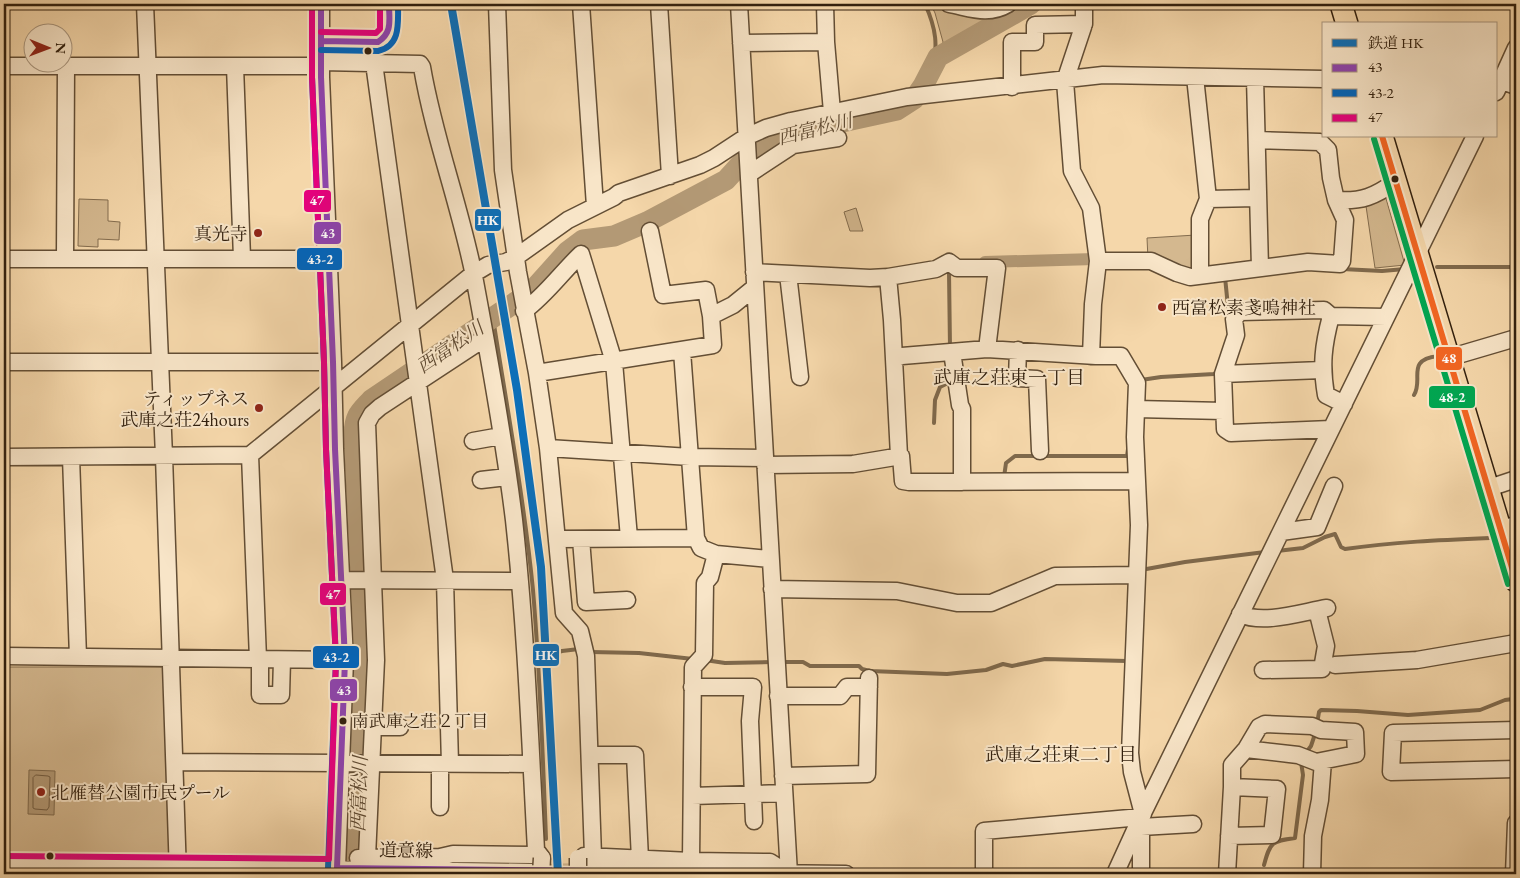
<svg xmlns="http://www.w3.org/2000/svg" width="1520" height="878" font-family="'EB Garamond','Noto Serif JP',serif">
  <rect width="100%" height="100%" fill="#f5d7aa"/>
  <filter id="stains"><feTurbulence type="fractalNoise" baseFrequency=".004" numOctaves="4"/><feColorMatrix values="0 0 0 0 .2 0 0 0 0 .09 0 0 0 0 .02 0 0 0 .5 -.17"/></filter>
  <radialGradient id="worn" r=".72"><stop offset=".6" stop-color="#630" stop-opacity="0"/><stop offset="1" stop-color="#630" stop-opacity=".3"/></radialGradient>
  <path fill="#d4b88f" stroke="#836c4e" d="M932 7 992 19 942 47 943 42 935 13Z
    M1385 195 1405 265 1375 268 1366 206Z
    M79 199 108 200V221L120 222 119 240 98 239V247L78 246Z
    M856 208 863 231H850L844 212Z
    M1196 235V271L1148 259 1147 238Z
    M4 667H163L170 854 4 853Z"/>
  <path fill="#b39975" stroke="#7f694c" d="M29 770 55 771 54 815 28 814Z"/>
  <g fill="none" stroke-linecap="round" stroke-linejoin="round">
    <path stroke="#725c42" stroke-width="1" d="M36 775 48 776 50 777 49 807 47 810 35 809 33 808V778Z"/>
    <path stroke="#7f694c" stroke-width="4" d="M925 4C936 28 939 47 931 72
      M1437 267H1516
      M1342 269 1382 271 1405 269
      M1225 277 1229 317
      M493 318C507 408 524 499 533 590 540 673 543 756 546 839
      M950 348 949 272 953 270
      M1141 380 1161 377 1214 374 1217 372
      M1414 395C1424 379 1405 360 1438 356
      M934 423 935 400 940 387 952 381
      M1004 477 1006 463 1015 456H1127L1128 449
      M1277 551 1303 548 1325 537 1335 534 1341 547 1345 549C1393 542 1441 540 1490 538
      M1141 570 1185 562 1265 552
      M591 652 639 653 693 659
      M538 658 562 651 579 649
      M705 660 725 663 773 662
      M780 662H803L810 666H859L862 669 870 671 947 674 986 670 1003 664 1012 666 1045 659 1127 661
      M1317 724 1319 712 1321 710 1357 711 1408 715 1480 710 1505 700 1513 699
      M1305 754 1311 746 1316 731
      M1264 865C1270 842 1272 841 1295 838L1303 775 1301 762"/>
    <path stroke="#b39975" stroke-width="12" d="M985 262 1095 259"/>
    <path stroke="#b39975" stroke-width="21" d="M355 874 365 659 354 434C355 415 359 413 371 400L532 291 567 252 583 240 614 236 647 222 726 180 756 147 778 136 897 110 914 99 923 86 938 57 1031 4"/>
    <path stroke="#ceb28b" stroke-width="16" stroke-dasharray="16 8" stroke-linecap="butt" d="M537 872 584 871"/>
    <g stroke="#634e35" stroke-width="19">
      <path id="minor" d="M145 4 164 456 178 874
        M321 4V77L333 362 335 449 345 660 337 868 340 874
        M497 4 503 170 518 272 537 373 548 448 564 613 580 631 586 656 593 856
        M581 4 595 206
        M659 4 670 176
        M739 4 789 874
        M825 4 826 42 832 112
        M949 4C971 8 988 16 1008 4
        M1084 4V24L1065 81 1072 171 1091 208 1098 261 1093 304 1091 356
        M321 41 378 42 386 37 389 31V4
        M741 43 826 42
        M321 62 420 64 422 67C434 138 460 205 474 276 489 356 504 438 514 520 526 629 530 740 536 850L542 858
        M374 63 445 580 450 764
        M4 66H321
        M235 66 242 258
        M1195 77 1208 199 1200 219V275
        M1255 78 1260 268
        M1496 81H1502L1516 86
        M1012 87V42H1035V25L1084 24
        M1496 92 1516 48
        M749 174 793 145 838 138
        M1208 199 1257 198
        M1336 200C1362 202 1375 196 1395 182
        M4 259H329
        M65 259 66 66
        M1098 261H1151L1177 273 1190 277 1308 262 1340 264 1342 261 1345 220 1336 200 1331 178 1328 150 1320 142 1257 140
        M754 272 870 278 888 277 892 320 899 456
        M788 274 800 377
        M888 277 936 269 949 262 957 268H997L987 349
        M524 311C546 295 562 272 581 254L614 362 629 538
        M711 316 733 305 754 288
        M1331 316 1386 317
        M1018 350 1017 378 1037 379 1040 451
        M682 351 696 538 701 548 716 554 770 559
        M952 352 960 405 962 409V482
        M1448 358 1516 338
        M894 359 902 356 987 349 1096 356H1121L1137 383 1136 409
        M4 362H333
        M537 373 713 345 711 316 706 290 663 295 650 231
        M1223 374 1322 370
        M1331 429 1231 433 1225 429 1223 374 1236 335 1234 319 1240 312 1324 310 1331 316C1323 346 1321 365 1326 395L1344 404
        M473 441 501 436
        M548 448 690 457 764 458
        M250 455 258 659
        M4 457 250 455 473 274 488 265 506 262 516 257 568 220 614 197 619 193 700 165 714 158 746 137 766 128 791 121 907 97 1103 75 1324 79
        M71 457 78 657
        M765 465 853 464 901 456 903 481 909 482 1136 481
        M481 480 507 477
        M1489 488 1516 479
        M1501 529 1516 525
        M1281 532 1317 527 1334 486
        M558 539 696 538
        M581 539 586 602 627 600
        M342 580 520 581
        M772 589 897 591 957 603H991L1055 576 1137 575
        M1240 614C1264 625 1302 612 1327 608
        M4 656 345 660
        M260 659V695H281L282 660
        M1335 665 1417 660 1516 643
        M1263 670 1322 669 1326 646 1317 610
        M692 687H753L750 721 754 821
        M778 696H840L847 687H869
        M373 727H400
        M1516 730 1393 733 1391 772 1516 769
        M590 755H635L640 859
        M175 762 531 764
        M783 776 867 774 869 678
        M692 796 784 793
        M440 807V764
        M1143 814 1132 772 1130 753 1139 525 1135 437 1136 409 1224 411
        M1140 822 1141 827V874
        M1141 827 1193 824
        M1229 836 1272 835 1277 789 1232 787
        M584 856 691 861 770 862 789 874
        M367 857 376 660 367 423 372 414 380 407 485 338
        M358 858 440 857 453 854 532 855 537 852
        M691 861 693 667 704 655 705 583 710 577 716 554
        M4 865 537 872
        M584 871 846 874
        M984 874V831L1141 817
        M1115 874 1141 817 1475 136
        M1227 874 1232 787V765L1246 749 1259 727 1265 724 1312 726 1321 730 1355 732 1356 754 1316 762 1298 755 1246 749
        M1312 874 1313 836 1320 800 1323 761
        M1514 874 1516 823"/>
    </g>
    <g stroke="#32200e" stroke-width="24">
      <path id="major" d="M1341 4 1347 24
        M1382 136 1516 581"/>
    </g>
    <use href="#minor" stroke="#f8e5c8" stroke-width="16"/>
    <use href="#major" stroke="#f5d7aa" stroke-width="21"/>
    <g stroke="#634e35" stroke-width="19" stroke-linecap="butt">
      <path id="minor-bridge" d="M541 874 542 858
        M578 874V858"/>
    </g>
    <use href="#minor-bridge" stroke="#f8e5c8" stroke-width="16"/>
    <g stroke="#f8e5c8" stroke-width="10">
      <path id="bus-1" d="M321 4V77L333 362 335 449 345 660 337 868 846 874
        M321 41 378 42C393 32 389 20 389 4"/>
    </g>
    <g stroke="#f8e5c8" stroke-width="10">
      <path id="bus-2" d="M312 4V77L324 362 326 449 336 660 328 868 331 874
        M321 50 378 51C401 46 398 23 398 4"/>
    </g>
    <g stroke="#f8e5c8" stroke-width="10">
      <path id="bus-3" d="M321 32 376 33 380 29V4
        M4 856 329 859 336 660 326 449 324 362 312 77V4"/>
    </g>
    <g stroke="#f8e5c8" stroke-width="10">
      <path id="bus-4" d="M1382 136 1516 581"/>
    </g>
    <g stroke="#f8e5c8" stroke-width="10">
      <path id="bus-5" d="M1374 139 1508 584"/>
    </g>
    <use href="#bus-1" stroke="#8e44ad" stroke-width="6"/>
    <use href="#bus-2" stroke="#0065bd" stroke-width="6"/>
    <use href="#bus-3" stroke="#e5007d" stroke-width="6"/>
    <use href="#bus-4" stroke="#f26522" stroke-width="6"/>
    <use href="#bus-5" stroke="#00a651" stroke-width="6"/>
    <g stroke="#f8e5c8" stroke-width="11">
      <path id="rail-1" d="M451 4 517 390 541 567 558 874"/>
    </g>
    <use href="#rail-1" stroke="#0d6fb8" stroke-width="8"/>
  </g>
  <g fill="#32200e" stroke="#f8e5c8" stroke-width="2">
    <circle cx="368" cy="51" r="4.5"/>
    <circle cx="1395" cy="179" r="4.5"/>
    <circle cx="343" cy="721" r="4.5"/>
    <circle cx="50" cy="856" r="4.5"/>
  </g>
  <g fill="#8f2418" stroke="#f8e5c8" stroke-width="2">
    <circle cx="258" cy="233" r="5"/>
    <circle cx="1162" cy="307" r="5"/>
    <circle cx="259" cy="408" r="5"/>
    <circle cx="41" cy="792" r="5"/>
  </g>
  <g text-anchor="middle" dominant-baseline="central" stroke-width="4" stroke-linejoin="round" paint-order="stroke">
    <g font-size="17" fill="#32200e" stroke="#f8e5c8" text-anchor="start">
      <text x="352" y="721">南武庫之荘２丁目</text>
    </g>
    <g font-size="18" fill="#32200e" stroke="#f8e5c8" text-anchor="end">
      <text x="248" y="233">真光寺</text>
      <text x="1172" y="307" text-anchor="start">西富松素戔嗚神社</text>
      <text x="249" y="398">ティップネス<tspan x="249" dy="21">武庫之荘24hours</tspan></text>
      <text x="51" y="792" text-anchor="start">北雁替公園市民プール</text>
    </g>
    <g font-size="18" fill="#32200e" stroke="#f8e5c8">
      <text transform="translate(406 850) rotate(1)">道意線</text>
    </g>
    <g font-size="19" font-style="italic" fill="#5f4a32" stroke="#f8e5c8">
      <text transform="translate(815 129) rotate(-14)">西富松川</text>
      <text transform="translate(450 347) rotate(-34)">西富松川</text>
      <text transform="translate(359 794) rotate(-88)">西富松川</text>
    </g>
    <g font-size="19" fill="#32200e" stroke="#f8e5c8">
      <text x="1009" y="377">武庫之荘東一丁目</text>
      <text x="1061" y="754">武庫之荘東二丁目</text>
    </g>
  </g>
  <g stroke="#f8e5c8" stroke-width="2">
    <rect x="303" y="189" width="29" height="24" rx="5" fill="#e5007d"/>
    <rect x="474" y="208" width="28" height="24" rx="5" fill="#0d6fb8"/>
    <rect x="313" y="221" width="29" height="24" rx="5" fill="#8e44ad"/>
    <rect x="296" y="247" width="47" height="24" rx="5" fill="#0065bd"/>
    <rect x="1435" y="346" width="28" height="25" rx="5" fill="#f26522"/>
    <rect x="1428" y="385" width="48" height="24" rx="5" fill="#00a651"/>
    <rect x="319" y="582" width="28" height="24" rx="5" fill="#e5007d"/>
    <rect x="532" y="643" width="28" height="24" rx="5" fill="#0d6fb8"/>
    <rect x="312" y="645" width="48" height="24" rx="5" fill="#0065bd"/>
    <rect x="329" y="678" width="29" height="24" rx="5" fill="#8e44ad"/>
  </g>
  <g font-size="14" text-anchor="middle" font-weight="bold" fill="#fff">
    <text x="317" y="205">47</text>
    <text x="488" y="225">HK</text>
    <text x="328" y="238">43</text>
    <text x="320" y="264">43-2</text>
    <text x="1449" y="363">48</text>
    <text x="1452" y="402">48-2</text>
    <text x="333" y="599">47</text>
    <text x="546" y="660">HK</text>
    <text x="336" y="662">43-2</text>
    <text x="344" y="695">43</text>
  </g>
  <rect width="1520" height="878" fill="none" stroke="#f5d7aa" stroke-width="20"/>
  <rect x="5" y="5" width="1510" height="868" fill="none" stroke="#32200e" stroke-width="2.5"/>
  <rect x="10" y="10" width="1500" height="858" fill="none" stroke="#32200e"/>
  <rect x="1322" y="22" width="175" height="115" fill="#f8e5c8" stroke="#a9967e"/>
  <rect x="1332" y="39" width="25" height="8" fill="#0d6fb8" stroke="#a9967e"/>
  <text x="1368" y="48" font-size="15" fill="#32200e">鉄道 HK</text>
  <rect x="1332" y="64" width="25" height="8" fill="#8e44ad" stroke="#a9967e"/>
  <text x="1368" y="72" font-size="15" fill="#32200e">43</text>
  <rect x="1332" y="89" width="25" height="8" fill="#0065bd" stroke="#a9967e"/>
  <text x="1368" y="98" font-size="15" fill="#32200e">43-2</text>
  <rect x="1332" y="114" width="25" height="8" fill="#e5007d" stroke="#a9967e"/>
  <text x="1368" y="122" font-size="15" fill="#32200e">47</text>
  <g transform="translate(48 48) rotate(91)"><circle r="24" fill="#f8e5c8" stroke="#a9967e"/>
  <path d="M0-4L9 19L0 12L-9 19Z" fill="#8f2418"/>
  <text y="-8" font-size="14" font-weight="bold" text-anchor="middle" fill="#32200e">N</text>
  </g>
  <rect width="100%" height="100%" filter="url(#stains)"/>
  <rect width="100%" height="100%" fill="url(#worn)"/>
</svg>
